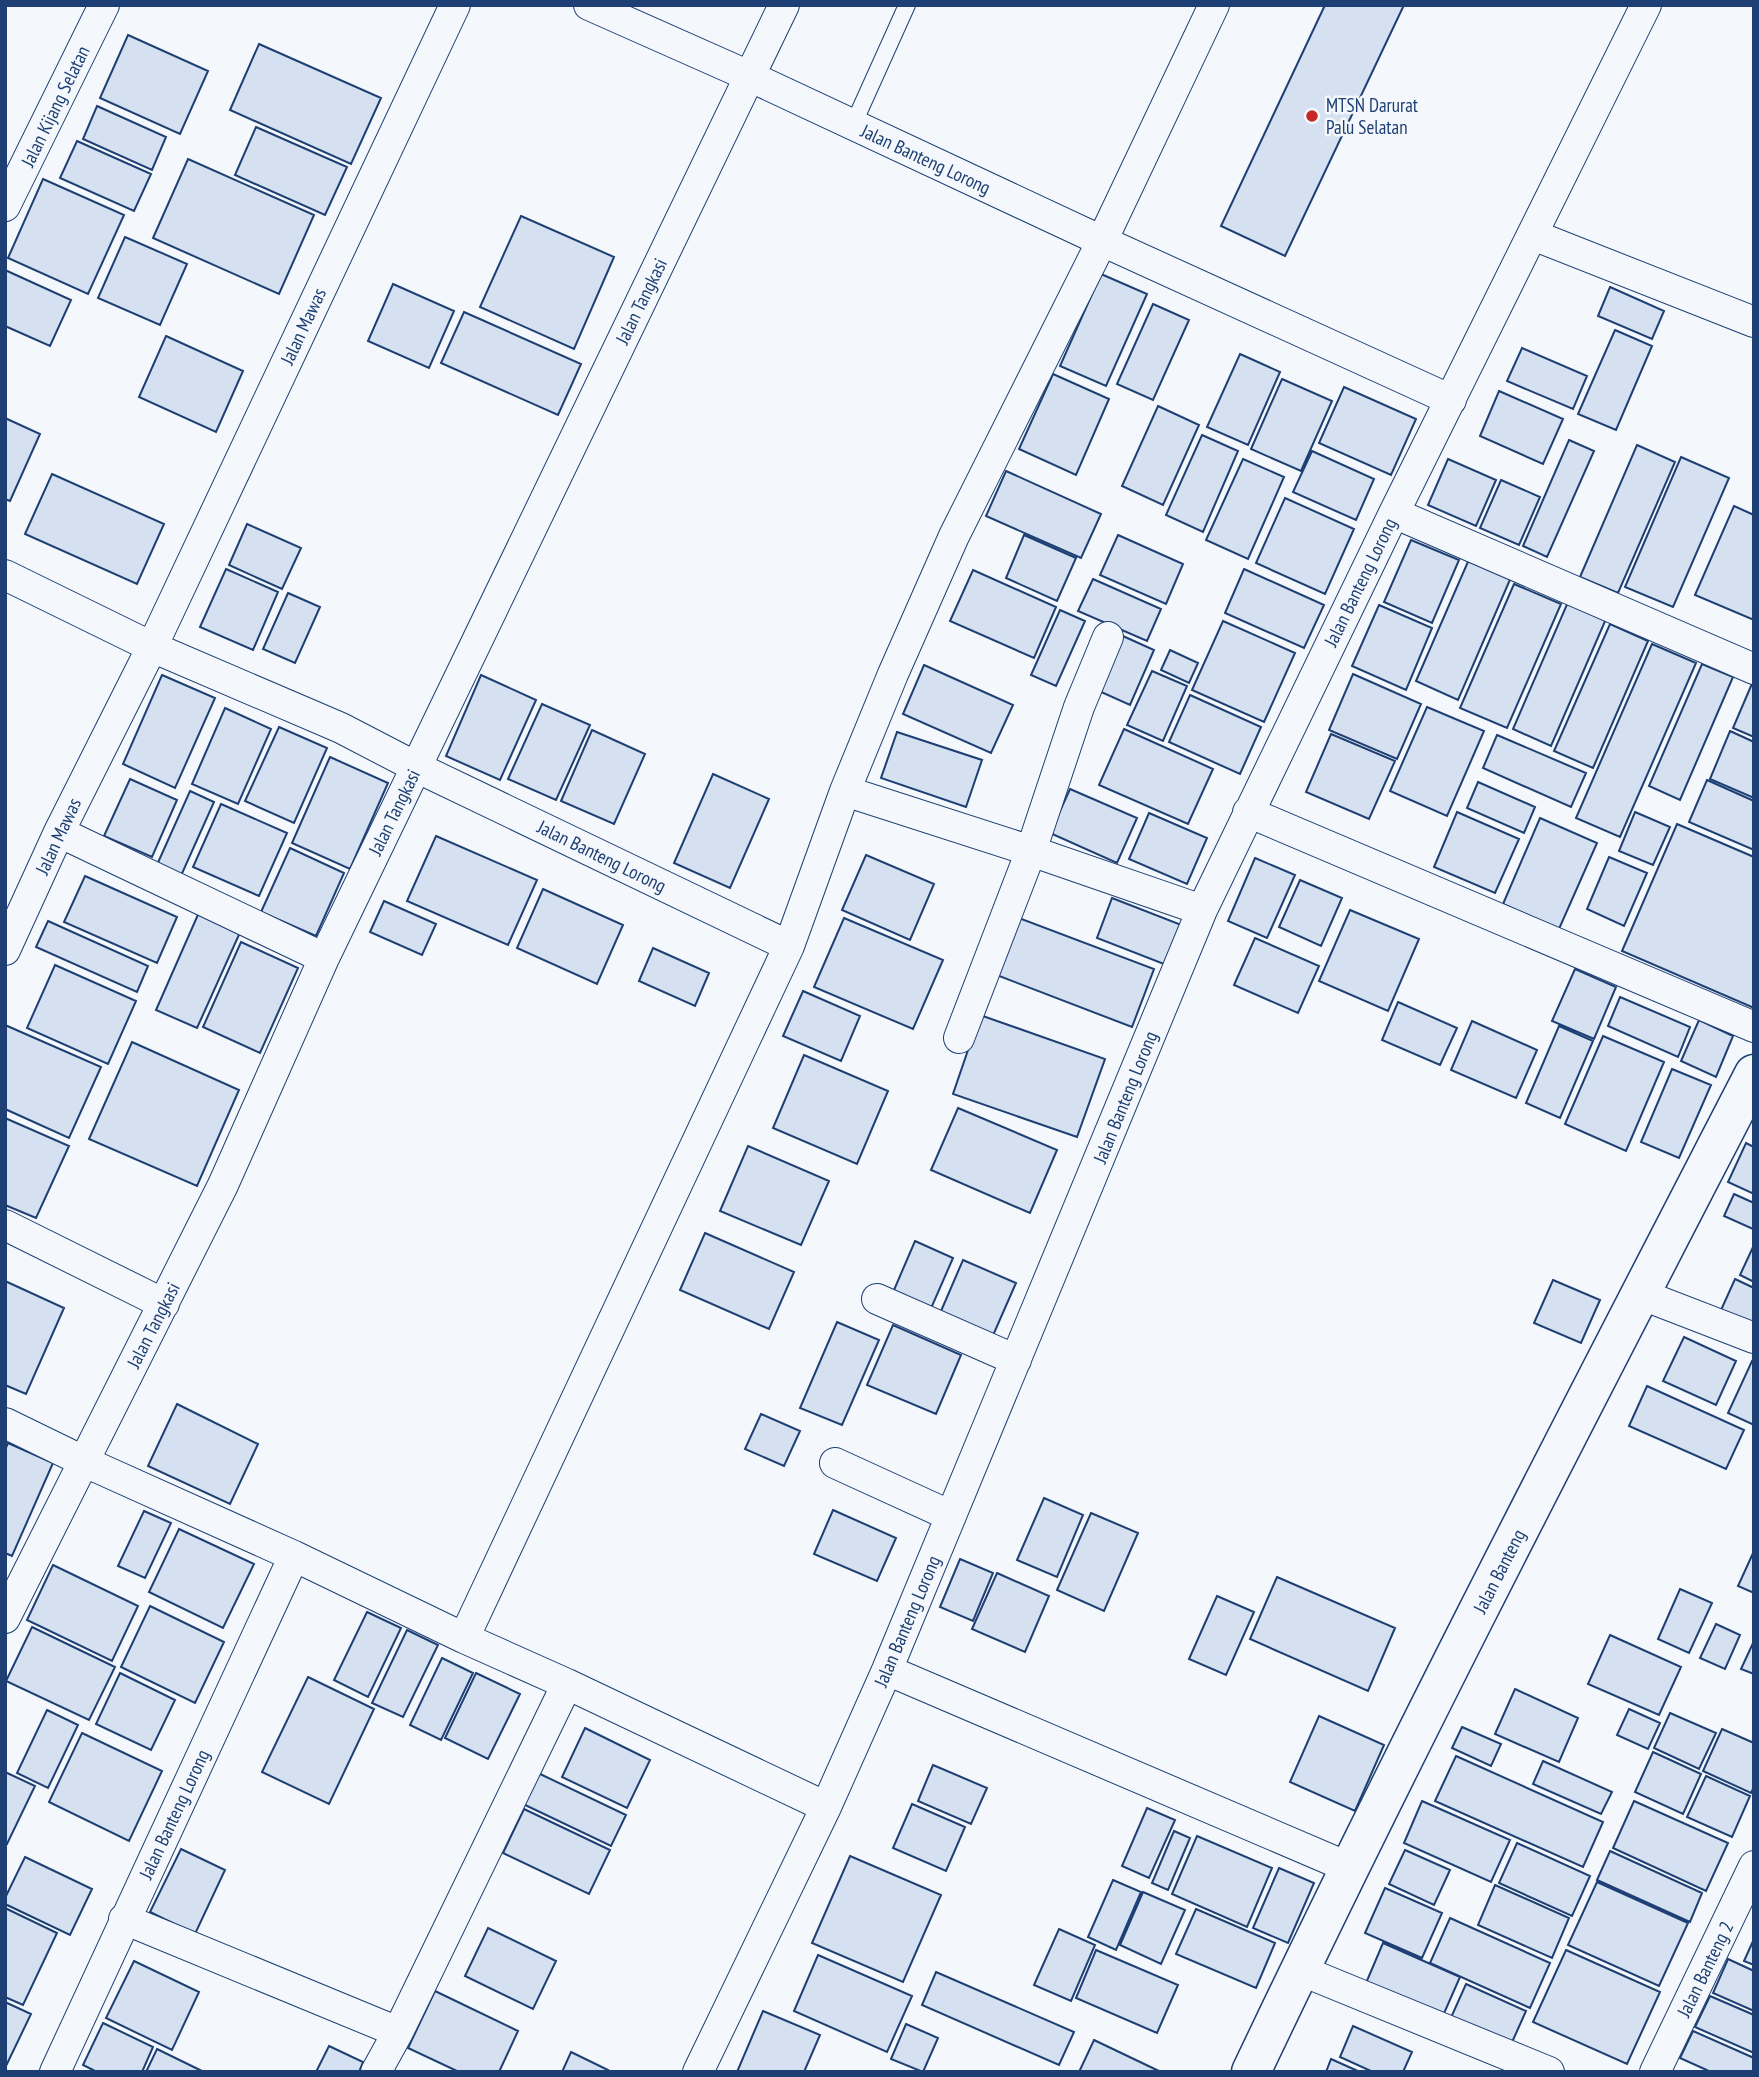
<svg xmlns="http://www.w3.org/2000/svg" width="1759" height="2077" font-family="'PT Sans Narrow',sans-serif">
  <rect width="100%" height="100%" fill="#f4f7fb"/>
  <path fill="#d5e0f0" stroke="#1d3f73" stroke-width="2" d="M1325 5H1404L1285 256 1221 226Z
    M128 35 208 71 180 134 100 98Z
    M259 44 381 98 351 164 230 110Z
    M97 106 166 137 152 170 83 139Z
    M256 127 347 167 325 215 235 175Z
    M77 141 151 174 134 211 60 178Z
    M188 159 314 215 279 294 153 238Z
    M43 179 124 215 88 294 8 258Z
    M521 216 614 257 574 349 480 307Z
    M125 237 187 264 160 325 98 298Z
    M5 270 71 300 50 346 5 326Z
    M1101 274 1147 294 1106 386 1060 366Z
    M393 284 454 311 429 368 368 341Z
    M1610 287 1664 311 1652 339 1598 316Z
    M1153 304 1189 320 1153 400 1117 384Z
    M464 312 581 364 558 415 441 363Z
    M1615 330 1652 346 1616 430 1578 414Z
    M166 336 243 371 216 432 139 397Z
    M1522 348 1587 376 1573 409 1507 381Z
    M1240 354 1280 372 1248 445 1207 427Z
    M1053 374 1109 399 1076 475 1019 449Z
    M1282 379 1332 401 1301 471 1251 449Z
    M1344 387 1416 419 1391 475 1319 443Z
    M1499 391 1563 419 1543 464 1480 436Z
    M1158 406 1199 425 1163 505 1122 486Z
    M5 418 40 434 10 501 5 499Z
    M1202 435 1238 451 1203 532 1166 515Z
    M1569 440 1594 451 1547 557 1523 546Z
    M1637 445 1675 462 1618 593 1580 577Z
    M1312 451 1374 479 1356 520 1293 492Z
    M1681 457 1729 478 1673 607 1625 587Z
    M1243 459 1284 477 1248 559 1206 540Z
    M1448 459 1496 480 1476 526 1428 505Z
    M1006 471 1101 514 1081 558 986 516Z
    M52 474 164 524 137 584 25 534Z
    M1501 480 1540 497 1519 545 1480 528Z
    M1285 498 1354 529 1325 594 1256 563Z
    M1734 506 1754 515V620L1695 595Z
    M247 524 301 548 282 589 229 565Z
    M1024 535 1076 558 1057 601 1006 578Z
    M1118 535 1183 564 1166 604 1100 575Z
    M1411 540 1459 560 1432 623 1384 602Z
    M1470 557 1512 575 1458 700 1416 681Z
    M226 569 278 592 253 650 200 627Z
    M1244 569 1324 605 1304 648 1225 613Z
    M973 570 1056 607 1034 658 950 621Z
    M1093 579 1161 609 1147 641 1078 611Z
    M1514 584 1561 604 1507 728 1460 708Z
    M288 593 320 607 295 663 263 649Z
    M1568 602 1606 619 1551 746 1513 729Z
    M1379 605 1432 628 1406 690 1352 666Z
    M1060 610 1085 621 1056 686 1031 675Z
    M1223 621 1295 653 1264 722 1192 690Z
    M1610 624 1648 641 1593 768 1554 751Z
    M1114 632 1154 650 1130 705 1090 687Z
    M1652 644 1696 663 1620 837 1576 818Z
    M1170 650 1198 663 1189 683 1161 670Z
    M1702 664 1733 677 1680 800 1649 786Z
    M924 665 1013 705 991 753 903 714Z
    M1152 671 1187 686 1163 741 1127 725Z
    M1353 674 1421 704 1397 759 1329 730Z
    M162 675 215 698 175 788 123 764Z
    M481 675 536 700 500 780 446 756Z
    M1754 679V737L1733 728Z
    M1190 695 1261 727 1240 774 1169 742Z
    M542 704 590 725 556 800 508 779Z
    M1427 707 1484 731 1447 816 1390 791Z
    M225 708 271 729 238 804 192 784Z
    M279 727 327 748 294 823 245 801Z
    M1124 729 1213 769 1188 824 1099 785Z
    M592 730 645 754 614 824 561 801Z
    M1730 731 1754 742V798L1710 779Z
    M897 732 982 760 966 807 881 778Z
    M1331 734 1395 761 1369 819 1306 792Z
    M1497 735 1586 773 1571 807 1483 768Z
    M330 757 388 783 350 869 292 843Z
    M713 774 769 799 730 888 674 863Z
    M130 779 177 800 152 857 104 836Z
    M1707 780 1754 801V850L1689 822Z
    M1478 782 1535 807 1524 833 1467 808Z
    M1070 789 1137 818 1117 863 1050 833Z
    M190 791 214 802 180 878 156 867Z
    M221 804 287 833 259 896 193 867Z
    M1457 812 1519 839 1495 893 1434 867Z
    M1635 812 1670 827 1653 865 1619 851Z
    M1149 813 1207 838 1187 884 1129 859Z
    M1540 818 1597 843 1559 929 1503 904Z
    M1677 824 1754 857V1008L1622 951Z
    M436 836 537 880 508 945 407 901Z
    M290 848 344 873 316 936 261 912Z
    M866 855 934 884 910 940 842 910Z
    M1609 857 1647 873 1624 926 1587 909Z
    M1255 858 1295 875 1267 938 1228 921Z
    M85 876 177 917 157 963 64 922Z
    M1300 880 1342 898 1321 946 1279 927Z
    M543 889 623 925 597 984 517 948Z
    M1112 898 1184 926 1169 966 1097 938Z
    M384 901 436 924 422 955 370 932Z
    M200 910 242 928 197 1028 156 1010Z
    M1350 910 1419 939 1388 1011 1319 981Z
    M1016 917 1154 969 1132 1027 994 974Z
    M844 918 943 960 913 1029 814 987Z
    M48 921 148 966 137 992 36 947Z
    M1255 938 1319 966 1298 1013 1234 985Z
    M241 942 298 968 260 1053 203 1027Z
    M653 948 709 973 695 1006 639 981Z
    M55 965 136 1001 108 1064 27 1028Z
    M1575 969 1616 987 1594 1039 1552 1021Z
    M803 991 860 1016 841 1061 783 1036Z
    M1620 997 1690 1027 1678 1057 1608 1026Z
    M1398 1002 1457 1028 1440 1065 1382 1040Z
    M980 1015 1105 1059 1077 1137 953 1094Z
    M1699 1020 1733 1036 1716 1077 1681 1061Z
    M1472 1021 1537 1050 1516 1098 1451 1070Z
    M5 1025 101 1067 69 1138 5 1109Z
    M1559 1026 1593 1041 1560 1118 1526 1103Z
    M1603 1036 1664 1062 1626 1151 1565 1124Z
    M132 1042 239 1090 197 1186 89 1139Z
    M804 1055 888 1091 857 1164 773 1128Z
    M1672 1069 1711 1085 1679 1158 1641 1142Z
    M958 1108 1057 1150 1030 1213 931 1170Z
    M5 1118 69 1146 36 1218 5 1205Z
    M1746 1143 1754 1147V1194L1728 1182Z
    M748 1146 829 1181 801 1245 720 1211Z
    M1734 1194 1754 1203 1753 1229 1724 1216Z
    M705 1233 794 1272 769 1329 680 1290Z
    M915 1241 953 1258 929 1313 891 1297Z
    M1754 1245V1282L1740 1275Z
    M963 1260 1016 1283 991 1340 938 1318Z
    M1735 1279 1754 1288V1325L1721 1310Z
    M1553 1280 1600 1300 1581 1343 1534 1323Z
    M5 1281 64 1308 26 1394 5 1385Z
    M837 1322 879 1340 842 1425 800 1408Z
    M893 1325 961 1355 936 1414 867 1385Z
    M1684 1337 1736 1361 1716 1405 1663 1381Z
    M1752 1361 1754 1362V1425L1728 1413Z
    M1647 1386 1744 1430 1726 1469 1629 1426Z
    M177 1404 258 1444 230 1504 148 1466Z
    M761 1414 800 1431 784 1466 745 1449Z
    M8 1443 53 1463 12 1556 5 1553V1450Z
    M1044 1498 1083 1515 1057 1577 1017 1560Z
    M833 1510 896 1538 877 1581 814 1554Z
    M144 1511 171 1523 145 1578 118 1566Z
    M1091 1513 1138 1533 1104 1611 1057 1590Z
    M179 1529 254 1564 223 1628 149 1592Z
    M1754 1551V1593L1738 1586Z
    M960 1559 993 1573 973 1621 940 1607Z
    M53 1565 138 1606 112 1661 27 1620Z
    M997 1573 1049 1596 1025 1652 972 1629Z
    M1277 1577 1395 1628 1368 1691 1250 1639Z
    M1680 1589 1712 1603 1689 1653 1658 1639Z
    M1217 1596 1254 1612 1226 1675 1189 1659Z
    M150 1606 224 1642 195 1703 121 1667Z
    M367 1612 401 1628 368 1697 334 1680Z
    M1716 1624 1740 1635 1725 1669 1700 1658Z
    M32 1627 115 1667 89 1720 6 1681Z
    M407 1630 438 1645 403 1717 372 1703Z
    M1610 1635 1681 1667 1659 1715 1588 1684Z
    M1754 1641V1674L1741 1669Z
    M442 1658 473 1673 441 1740 410 1725Z
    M120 1673 175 1700 151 1750 96 1724Z
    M476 1673 520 1694 488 1759 445 1738Z
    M308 1677 374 1709 329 1804 262 1772Z
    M1515 1689 1578 1718 1559 1762 1495 1734Z
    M1629 1709 1660 1723 1648 1749 1617 1735Z
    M47 1710 78 1725 48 1788 17 1773Z
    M1670 1713 1716 1733 1699 1769 1654 1748Z
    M1319 1716 1384 1745 1355 1811 1290 1782Z
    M1462 1727 1501 1744 1491 1766 1452 1748Z
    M585 1728 650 1760 627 1808 562 1777Z
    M1722 1729 1754 1743V1787L1751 1793 1703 1771Z
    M82 1733 162 1771 129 1841 49 1802Z
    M1653 1752 1701 1774 1683 1814 1635 1792Z
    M1456 1756 1603 1822 1583 1867 1435 1801Z
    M1543 1761 1612 1792 1601 1814 1533 1784Z
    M933 1765 987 1788 971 1824 918 1801Z
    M5 1772 35 1786 7 1844 5 1843Z
    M538 1773 626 1815 611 1846 523 1804Z
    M1706 1776 1750 1796 1732 1837 1687 1817Z
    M1422 1801 1510 1840 1491 1882 1404 1843Z
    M1634 1801 1728 1843 1706 1891 1613 1848Z
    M912 1804 965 1827 946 1871 893 1848Z
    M1147 1808 1175 1820 1149 1878 1122 1866Z
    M524 1809 610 1850 589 1894 503 1853Z
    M1174 1831 1190 1838 1168 1890 1152 1883Z
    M1197 1836 1272 1868 1247 1927 1172 1894Z
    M1517 1843 1590 1876 1572 1916 1499 1883Z
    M181 1849 225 1870 195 1934 150 1912Z
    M1405 1850 1450 1870 1434 1905 1389 1884Z
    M1610 1851 1702 1893 1690 1922 1597 1880Z
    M850 1856 941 1895 903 1982 812 1943Z
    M25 1857 92 1889 70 1935 5 1904V1898Z
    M1279 1868 1314 1883 1288 1943 1253 1928Z
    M1113 1880 1141 1892 1116 1950 1088 1937Z
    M1597 1882 1688 1923 1659 1986 1568 1945Z
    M1495 1885 1569 1918 1552 1958 1478 1925Z
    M1385 1888 1442 1913 1422 1958 1365 1933Z
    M1143 1892 1185 1910 1161 1964 1120 1945Z
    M5 1908 57 1933 23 2005 5 1997Z
    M1196 1909 1275 1943 1256 1988 1176 1954Z
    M1450 1918 1550 1963 1530 2008 1430 1963Z
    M488 1928 556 1961 533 2009 465 1976Z
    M1059 1929 1095 1945 1071 2001 1034 1985Z
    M1754 1939V1965L1744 1961Z
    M1383 1943 1460 1977 1442 2018 1366 1983Z
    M1096 1950 1178 1985 1157 2033 1076 1998Z
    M1566 1950 1660 1992 1627 2064 1533 2022Z
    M818 1955 912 1996 887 2052 794 2011Z
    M1728 1959 1754 1971V2011L1713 1993Z
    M134 1961 199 1992 172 2050 106 2018Z
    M936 1972 1074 2032 1059 2065 922 2005Z
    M1466 1984 1526 2011 1509 2049 1449 2022Z
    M435 1991 518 2031 499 2072H459L408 2048Z
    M1710 1996 1754 2015V2053L1695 2027Z
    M5 2002 31 2014 5 2068Z
    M763 2011 820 2035 804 2072H737Z
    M103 2023 153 2047 142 2072H97L83 2065Z
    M906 2024 938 2038 923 2072 891 2059Z
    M1353 2026 1412 2052 1403 2072H1373L1340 2057Z
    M1693 2031 1754 2058V2072H1711L1680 2058Z
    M1094 2040 1161 2072H1079Z
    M329 2046 363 2062 359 2072H316Z
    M157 2049 204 2072H146Z
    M571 2052 608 2070 607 2072H562Z
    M1331 2059 1360 2072H1326Z"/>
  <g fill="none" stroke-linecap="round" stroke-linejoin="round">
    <g stroke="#1d3f73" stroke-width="18">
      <path id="lane" d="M853 125 907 5"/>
    </g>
    <g stroke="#1d3f73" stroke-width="32">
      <path id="street" d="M589 5 749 76 1102 241 1451 400
        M5 206 104 5
        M1533 235 1754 322
        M1394 513 1754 669
        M5 575 152 647 341 728 416 767 789 946
        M845 791 1031 851 1202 910
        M1248 812 1754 1027
        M59 832 324 958
        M5 950 59 832 152 647 455 5
        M959 1038 1031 851 1079 707 1108 637
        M5 1225 164 1304
        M1640 1294 1754 1338
        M877 1299 1016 1360
        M5 1423 85 1462 294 1556 464 1638 567 1684 826 1807
        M835 1463 951 1516
        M5 1618 223 1185 324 958 784 5
        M464 1638 789 946 845 791 893 674 954 536 1102 241 1214 5
        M887 1670 1350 1868
        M124 1919 398 2032
        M1300 1970 1549 2072
        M55 2072 294 1556
        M376 2072 398 2032 567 1684
        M698 2072 826 1807 887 1670 1202 910 1394 513 1646 5
        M1655 2072 1754 1866"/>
    </g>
    <g stroke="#1d3f73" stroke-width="41">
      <path id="secondary" d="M1251 2072C1411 1735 1583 1405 1754 1074"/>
    </g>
    <use href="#lane" stroke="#f4f7fb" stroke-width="16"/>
    <use href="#street" stroke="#f4f7fb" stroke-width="30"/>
    <use href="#secondary" stroke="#f4f7fb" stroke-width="38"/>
  </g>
  <circle fill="#c62828" stroke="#f4f7fb" stroke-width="2.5" cx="1312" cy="116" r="7"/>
  <g text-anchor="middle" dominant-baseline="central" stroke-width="5" stroke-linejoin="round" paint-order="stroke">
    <g font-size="19" fill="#1d3f73" stroke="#f4f7fb" text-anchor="start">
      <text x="1326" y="105">MTSN Darurat<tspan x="1326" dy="22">Palu Selatan</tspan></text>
    </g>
    <g font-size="19" fill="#1d3f73" stroke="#f4f7fb">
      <text transform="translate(55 106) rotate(-64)">Jalan Kijang Selatan</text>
      <text transform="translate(926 159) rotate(25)">Jalan Banteng Lorong</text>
      <text transform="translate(641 301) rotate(-64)">Jalan Tangkasi</text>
      <text transform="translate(303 326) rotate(-65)">Jalan Mawas</text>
      <text transform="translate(1360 582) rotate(-64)">Jalan Banteng Lorong</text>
      <text transform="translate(394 812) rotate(-64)">Jalan Tangkasi</text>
      <text transform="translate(58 836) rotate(-65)">Jalan Mawas</text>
      <text transform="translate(602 856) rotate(26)">Jalan Banteng Lorong</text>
      <text transform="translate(1125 1097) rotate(-68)">Jalan Banteng Lorong</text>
      <text transform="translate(153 1325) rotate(-63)">Jalan Tangkasi</text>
      <text transform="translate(1499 1571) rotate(-63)">Jalan Banteng</text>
      <text transform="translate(907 1621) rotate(-67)">Jalan Banteng Lorong</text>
      <text transform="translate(174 1814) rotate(-65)">Jalan Banteng Lorong</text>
      <text transform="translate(1705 1969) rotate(-64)">Jalan Banteng 2</text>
    </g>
  </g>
  <rect width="1759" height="2077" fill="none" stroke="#1d3f73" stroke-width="14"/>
</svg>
